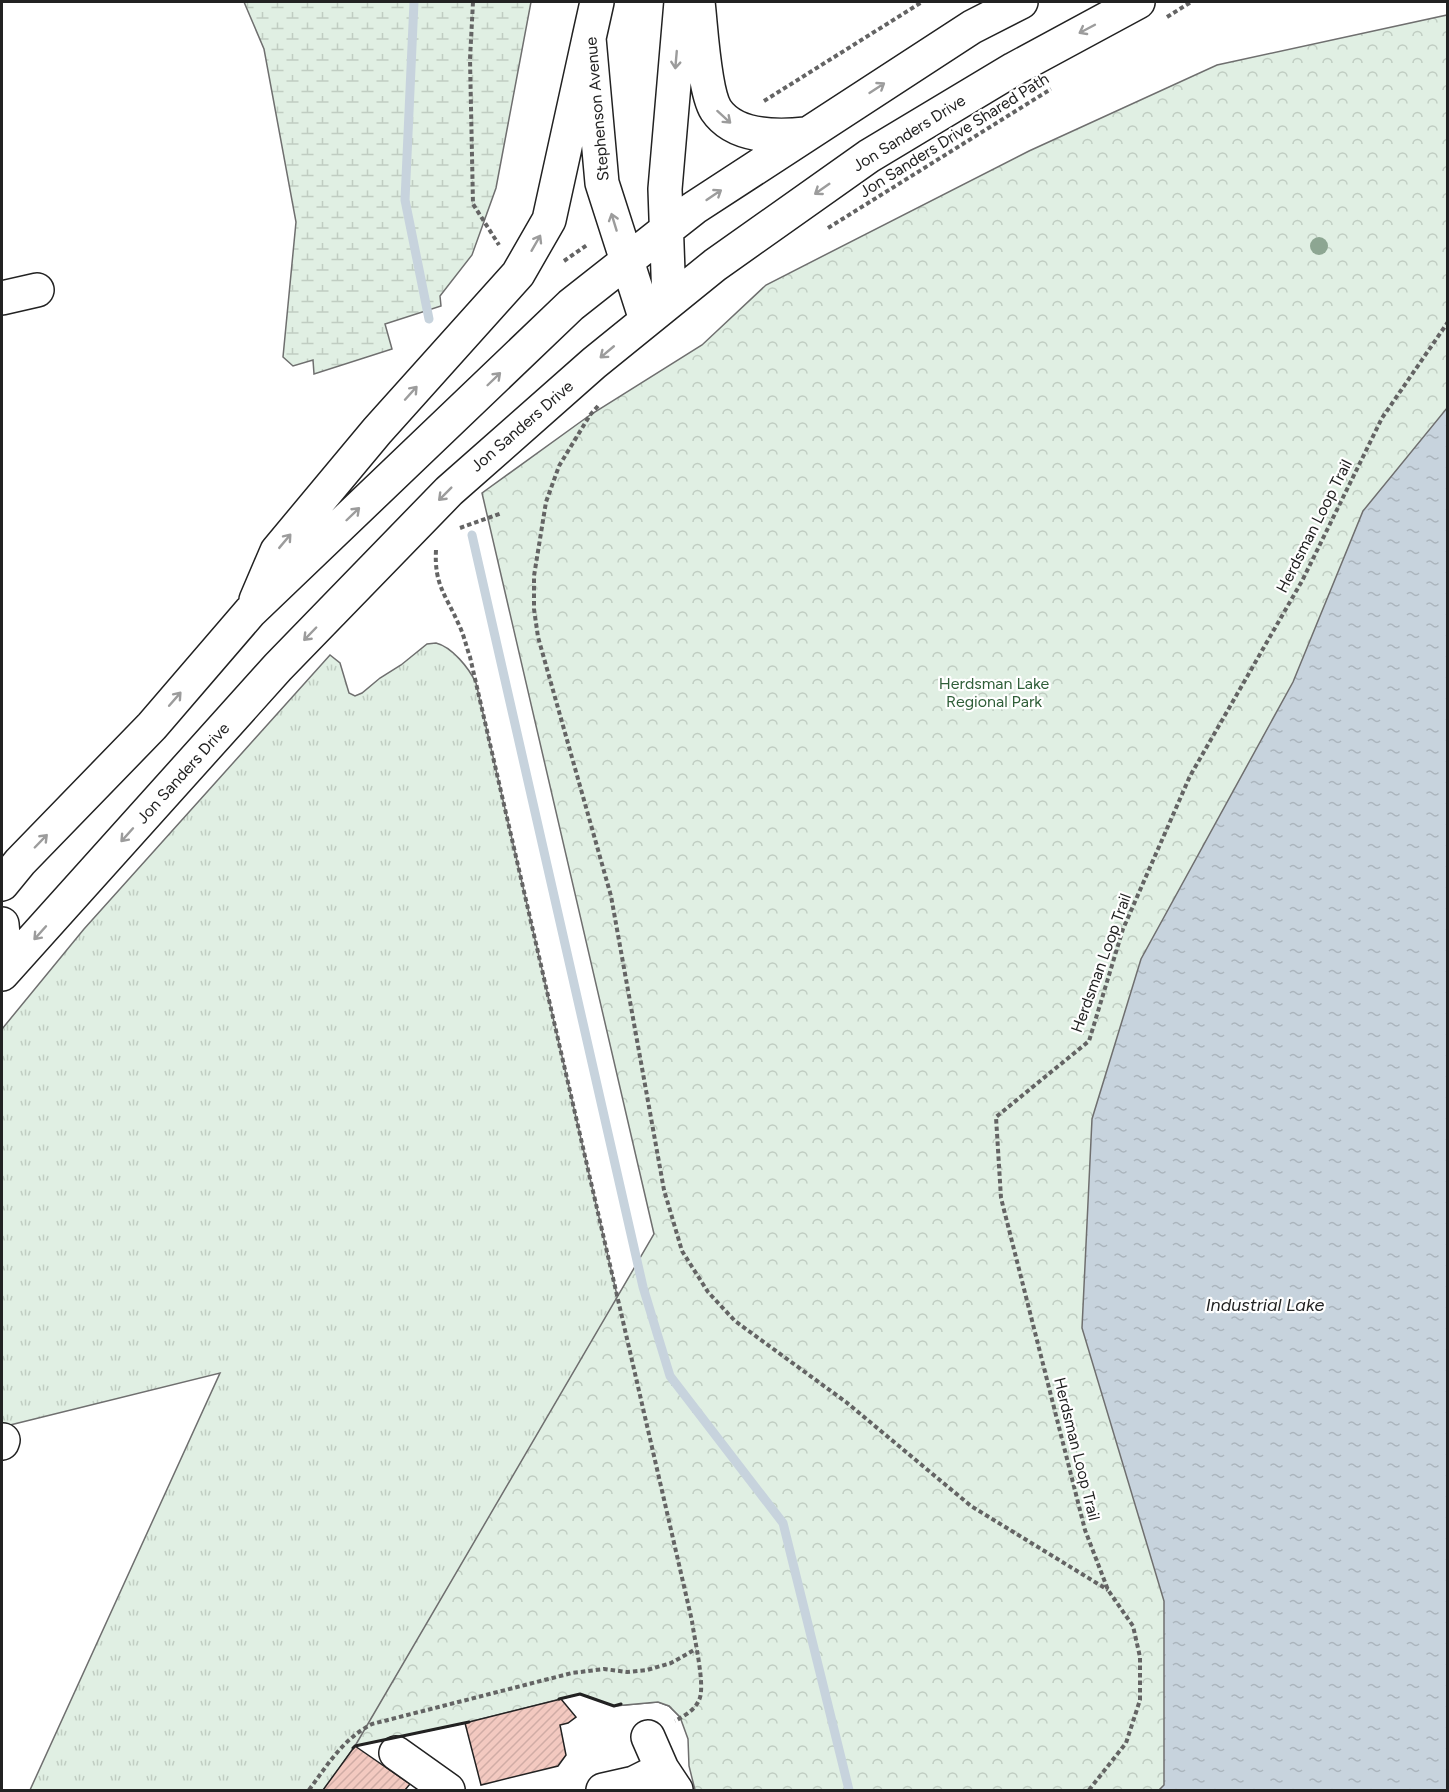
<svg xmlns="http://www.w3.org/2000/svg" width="1449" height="1792" font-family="Figtree,sans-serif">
  <defs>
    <pattern id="grass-tufts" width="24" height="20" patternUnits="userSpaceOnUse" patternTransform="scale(1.5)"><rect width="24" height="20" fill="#e0efe3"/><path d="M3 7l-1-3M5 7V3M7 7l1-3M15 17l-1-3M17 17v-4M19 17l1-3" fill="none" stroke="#c0cdc2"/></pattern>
    <pattern id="forest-crowns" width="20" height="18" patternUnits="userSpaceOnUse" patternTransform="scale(1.5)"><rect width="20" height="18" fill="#e0efe3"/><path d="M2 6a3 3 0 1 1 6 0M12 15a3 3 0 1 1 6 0" fill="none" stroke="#c0cdc2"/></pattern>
    <pattern id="wetland-marsh" width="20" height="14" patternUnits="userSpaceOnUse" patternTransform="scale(1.5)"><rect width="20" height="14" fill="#e0efe3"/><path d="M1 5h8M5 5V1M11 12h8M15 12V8" fill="none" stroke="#c0cdc2"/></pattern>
    <pattern id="water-ripples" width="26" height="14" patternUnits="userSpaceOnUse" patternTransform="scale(1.5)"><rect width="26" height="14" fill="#c7d3dd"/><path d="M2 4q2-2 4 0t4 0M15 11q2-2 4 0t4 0" fill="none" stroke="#abb5bd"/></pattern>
    <pattern id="building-hatch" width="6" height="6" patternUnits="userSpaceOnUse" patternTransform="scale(1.5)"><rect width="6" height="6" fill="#f3c9c0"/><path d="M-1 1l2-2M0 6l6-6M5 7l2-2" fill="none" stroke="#d0aca5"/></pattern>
  </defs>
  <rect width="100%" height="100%" fill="#fff"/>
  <path fill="url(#grass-tufts)" stroke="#6f6f6f" stroke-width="1.5" d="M436 643C452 647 469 668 476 683L692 1621 680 1717 669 1706 658 1702 614 1706 580 1694 465 1723 355 1746 324 1790H30L220 1373 2 1427V1029L84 929 330 655 340 663 349 693 355 696 362 693 380 678 401 665 427 644Z"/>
  <path fill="url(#forest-crowns)" stroke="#6f6f6f" stroke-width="1.5" d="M1447 15V1790H695L689 1766 688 1739 680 1717 669 1706 658 1702 614 1706 580 1694 465 1723 355 1746 654 1234 482 493 590 415 702 345 766 285 1029 151 1217 65Z"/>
  <path fill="url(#wetland-marsh)" stroke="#6f6f6f" stroke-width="1.5" d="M244 2H531L496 188 472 255 440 296 441 306 385 324 392 349 314 374 313 360 293 366 283 357 296 222 264 49Z"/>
  <path fill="url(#water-ripples)" stroke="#6f6f6f" stroke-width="1.5" d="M1447 408V1790H1159L1164 1785V1601L1082 1328 1092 1119 1141 959 1293 682 1363 511Z"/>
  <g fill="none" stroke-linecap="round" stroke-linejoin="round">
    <path stroke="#c7d3dd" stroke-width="9" d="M414 2 405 200 429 319
      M472 535 643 1287 670 1376 783 1523 849 1790"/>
  </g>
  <path fill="url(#building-hatch)" stroke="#222" stroke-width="1.5" d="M561 1699 576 1717 568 1723 560 1725 566 1755 558 1766 481 1785 465 1723Z
    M355 1746 410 1784 405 1790H323Z"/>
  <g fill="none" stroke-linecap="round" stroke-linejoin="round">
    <g stroke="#222" stroke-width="36">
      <path id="minor" d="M2 298 37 290
        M2 1443 3 1440
        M648 1737 662 1769 676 1790
        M396 1753 448 1790
        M603 1790 634 1783 662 1769"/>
    </g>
    <g stroke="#222" stroke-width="36">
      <path id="major" d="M597 2 589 38 602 183 646 320
        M698 2C701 27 704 91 716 110 735 138 777 137 806 134
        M669 301 665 189 681 2
        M256 600 277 551 377 431 518 274 549 220 589 38
        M2 884 20 862 152 726 250 612 571 305 694 208 972 27 1021 2
        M2 924 6 969
        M2 974 278 667 449 491 594 363 715 265 869 156 1014 69 1138 2"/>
    </g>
    <path stroke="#646464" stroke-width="4" stroke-dasharray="4.5 3" stroke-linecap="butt" d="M473 2 470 59 473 204 499 245
      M1167 17 1191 2
      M764 101 922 2
      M828 228 1051 89
      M564 261 587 245
      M598 406 590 415 559 466 546 502 534 576V609L538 637 611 896 664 1190 682 1251 708 1292 735 1321 846 1402 971 1506 1108 1590
      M460 528 502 513
      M436 550C434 585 446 595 459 625 464 635 466 646 470 657L692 1621C694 1638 706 1687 699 1700 695 1710 684 1716 675 1721
      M309 1790C328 1764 343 1739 372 1724L572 1673 604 1669 627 1672 647 1670 671 1663 696 1649
      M1089 1790 1126 1743 1140 1700V1657L1133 1626 1108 1590 1085 1530 1001 1198 996 1117 1089 1041 1123 929 1190 776 1302 581 1382 418 1448 322"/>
    <use href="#minor" stroke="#fff" stroke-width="33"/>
    <use href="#major" stroke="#fff" stroke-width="33"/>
    <path stroke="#222" stroke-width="3" d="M559 1699 580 1694 614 1706 621 1704
      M353 1748 355 1746 469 1722"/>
  </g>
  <circle fill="#8da692" cx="1319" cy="246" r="9"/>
  <defs><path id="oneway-shaft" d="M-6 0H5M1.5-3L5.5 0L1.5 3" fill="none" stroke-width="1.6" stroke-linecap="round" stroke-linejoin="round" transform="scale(1.5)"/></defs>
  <g stroke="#9c9c9c">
    <use href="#oneway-shaft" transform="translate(1087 29) rotate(152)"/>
    <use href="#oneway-shaft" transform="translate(676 60) rotate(95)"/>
    <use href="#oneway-shaft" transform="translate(877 88) rotate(-33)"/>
    <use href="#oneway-shaft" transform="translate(724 117) rotate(42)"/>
    <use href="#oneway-shaft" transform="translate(822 189) rotate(145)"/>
    <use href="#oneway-shaft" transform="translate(714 195) rotate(-34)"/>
    <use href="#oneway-shaft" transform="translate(614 222) rotate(-107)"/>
    <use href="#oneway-shaft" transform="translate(536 243) rotate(-60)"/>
    <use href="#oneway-shaft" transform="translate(607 352) rotate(140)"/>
    <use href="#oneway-shaft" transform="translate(494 379) rotate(-44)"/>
    <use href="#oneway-shaft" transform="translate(411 393) rotate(-48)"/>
    <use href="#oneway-shaft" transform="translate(445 494) rotate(135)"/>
    <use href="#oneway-shaft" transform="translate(353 514) rotate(-44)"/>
    <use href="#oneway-shaft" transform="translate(285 541) rotate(-50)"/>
    <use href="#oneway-shaft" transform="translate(310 634) rotate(134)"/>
    <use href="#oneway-shaft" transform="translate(175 699) rotate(-49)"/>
    <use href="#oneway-shaft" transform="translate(127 835) rotate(132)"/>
    <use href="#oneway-shaft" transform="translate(41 841) rotate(-46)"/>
    <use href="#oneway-shaft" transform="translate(40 933) rotate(132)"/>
  </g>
  <g text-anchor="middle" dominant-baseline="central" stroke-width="4.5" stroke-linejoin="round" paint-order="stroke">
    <g font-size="16" fill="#222" stroke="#fff">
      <text transform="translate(597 109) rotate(-95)">Stephenson Avenue</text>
      <text transform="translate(909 133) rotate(-32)">Jon Sanders Drive</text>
      <text transform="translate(954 135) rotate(-32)">Jon Sanders Drive Shared Path</text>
      <text transform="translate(522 426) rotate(-41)">Jon Sanders Drive</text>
      <text transform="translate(1314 526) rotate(-63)">Herdsman Loop Trail</text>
      <text transform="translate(183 773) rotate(-48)">Jon Sanders Drive</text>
      <text transform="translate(1101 963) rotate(-70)">Herdsman Loop Trail</text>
      <text transform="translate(1077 1449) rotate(76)">Herdsman Loop Trail</text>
    </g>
    <g font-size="16" fill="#2f5e38" stroke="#fff">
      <text x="994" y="683">Herdsman Lake<tspan x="994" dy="18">Regional Park</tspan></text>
    </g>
    <g font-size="18" font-style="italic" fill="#222" stroke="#fff">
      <text x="1265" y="1305">Industrial Lake</text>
    </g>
  </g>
  <rect width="1449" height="1792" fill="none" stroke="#222222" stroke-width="6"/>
</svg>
